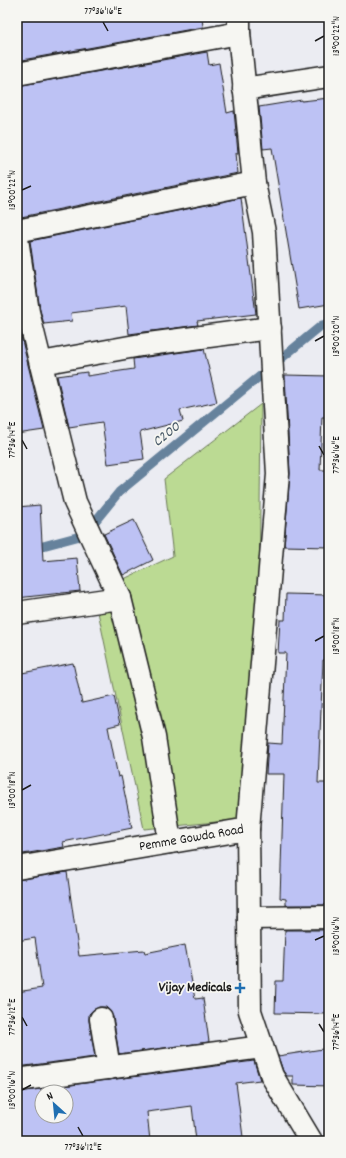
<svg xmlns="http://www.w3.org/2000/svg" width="346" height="1158" font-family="Dekko,sans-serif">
  <rect width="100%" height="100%" fill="#ebecf2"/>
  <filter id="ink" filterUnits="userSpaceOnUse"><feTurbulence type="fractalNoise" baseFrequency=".025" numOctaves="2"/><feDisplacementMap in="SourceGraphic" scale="8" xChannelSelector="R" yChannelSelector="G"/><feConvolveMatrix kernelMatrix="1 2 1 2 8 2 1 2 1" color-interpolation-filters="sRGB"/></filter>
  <g filter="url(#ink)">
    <path fill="#bbda93" stroke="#6c7b58" d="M261 404 257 818 144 829 94 593 173 556 164 479Z"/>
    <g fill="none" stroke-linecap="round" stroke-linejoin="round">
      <path stroke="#66829c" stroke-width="9" d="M17 549 28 550 84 535 119 492 322 325 329 323"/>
    </g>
    <path fill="#bdc2f4" stroke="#1c1c1c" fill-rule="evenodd" d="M17 17H202L203 27 17 61Z
      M207 52 209 65 219 63 227 113 234 111 238 153H236L238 173 21 217 17 190V136L21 135 17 109V86Z
      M329 98V304L299 309 272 148 263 149 259 107 302 100V101Z
      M241 198 256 314 197 321 198 325 129 334 126 306 71 313 72 321 44 324 40 310 30 241Z
      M17 320 44 430 17 434Z
      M204 349 217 402 180 410 183 421 140 432 144 459 108 464 102 422 69 427 57 376 87 372V376L134 369 133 359Z
      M285 375 329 376V417H322L320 470H329V547L284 546 290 473Z
      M40 505 43 561 77 558 80 591 17 598V507Z
      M134 520 153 560 123 575 104 534Z
      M286 594 329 595V660H323L318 783H327L326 825H329V905H286V899L280 898 284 774H266L268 743 282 744 286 653H278L280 620H285Z
      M73 663 82 703 114 696 120 724 108 727 118 777 121 776 132 828 63 842 64 847 17 855V674Z
      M67 872 79 956 144 950 145 953 185 945 195 999 203 998 209 1042 119 1054 113 1017 110 1011 106 1007H99L93 1010 89 1014V1021L95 1057 17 1067V992L42 988 35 938 17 941V880Z
      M285 930H329V1014L275 1013 276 981H283Z
      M329 1048V1086L293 1085V1076H287L283 1071 278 1056Z
      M254 1061 260 1080 236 1083 243 1137 218 1141H196L192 1106 147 1112 150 1141H17V1092ZM42 1092H66V1116H42Z"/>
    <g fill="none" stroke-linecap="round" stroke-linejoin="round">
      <g stroke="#1c1c1c" stroke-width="25">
        <g id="minor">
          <path d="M239 17V33L254 183 264 232 278 474 248 829"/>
          <path d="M17 74 239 33"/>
          <path d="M244 89 329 76"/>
          <path d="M17 231 254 183"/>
          <path d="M17 239 28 312 75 502 120 598 154 737 170 842"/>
          <path d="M41 363 141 345 270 328"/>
          <path d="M17 613 120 598"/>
          <path id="s1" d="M17 868 248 829 249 918 329 917"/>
          <path d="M249 918 250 1011 272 1076 311 1141"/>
          <path d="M101 1019 109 1068"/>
          <path d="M17 1080 262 1047"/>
        </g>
      </g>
      <use href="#minor" stroke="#f6f6f2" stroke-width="22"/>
    </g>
  </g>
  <path fill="none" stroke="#1c1c1c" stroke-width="1.5" d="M103 22 108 31M315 41 324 36M22 190 31 186M315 341 324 336M22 440 27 449M319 446 324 455M315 641 324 636M22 790 31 785M315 940 324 936M22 1017 27 1026M319 1024 324 1032M22 1090 31 1085M78 1127 83 1136"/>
  <path fill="#1f6fb2" stroke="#f6f6f2" stroke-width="1.5" d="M238 982h4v4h4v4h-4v4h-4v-4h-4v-4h4z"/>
  <g text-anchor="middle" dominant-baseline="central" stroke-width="3.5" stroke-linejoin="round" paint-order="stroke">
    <g font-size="14" fill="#1c1c1c" stroke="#f6f6f2">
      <text stroke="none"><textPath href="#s1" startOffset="177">Pemme Gowda Road</textPath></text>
    </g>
    <g font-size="14" font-weight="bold" fill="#1c1c1c" stroke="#f6f6f2" text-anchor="end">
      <text x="232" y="988">Vijay Medicals</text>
    </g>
    <g font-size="15" font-style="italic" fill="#475867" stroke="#f6f6f2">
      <text transform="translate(167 435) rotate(-39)">C200</text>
    </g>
  </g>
  <rect width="346" height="1158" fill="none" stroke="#f6f6f2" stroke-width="44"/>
  <g transform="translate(54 1104) rotate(333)"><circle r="19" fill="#f6f6f2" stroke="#9f9f9c"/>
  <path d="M0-3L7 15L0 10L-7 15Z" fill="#1f6fb2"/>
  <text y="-6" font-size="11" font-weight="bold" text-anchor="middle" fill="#1c1c1c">N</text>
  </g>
  <rect x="22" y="22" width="302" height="1114" fill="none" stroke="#1c1c1c" stroke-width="1.5"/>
  <g font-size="10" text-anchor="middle" fill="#1c1c1c">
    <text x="103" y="14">77°36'16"E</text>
    <text transform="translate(335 36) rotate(-90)" y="4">13°00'22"N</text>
    <text transform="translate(11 190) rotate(-90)" y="4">13°00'22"N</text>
    <text transform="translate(335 336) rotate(-90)" y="4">13°00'20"N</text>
    <text transform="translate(11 440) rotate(-90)" y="4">77°36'14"E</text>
    <text transform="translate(335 455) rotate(-90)" y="4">77°36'16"E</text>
    <text transform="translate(335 636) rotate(-90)" y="4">13°00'18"N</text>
    <text transform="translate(11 790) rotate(-90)" y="4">13°00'18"N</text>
    <text transform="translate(335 936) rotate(-90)" y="4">13°00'16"N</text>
    <text transform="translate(11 1017) rotate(-90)" y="4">77°36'12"E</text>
    <text transform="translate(335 1032) rotate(-90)" y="4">77°36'14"E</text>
    <text transform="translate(11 1090) rotate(-90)" y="4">13°00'16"N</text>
    <text x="83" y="1150">77°36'12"E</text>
  </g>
</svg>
